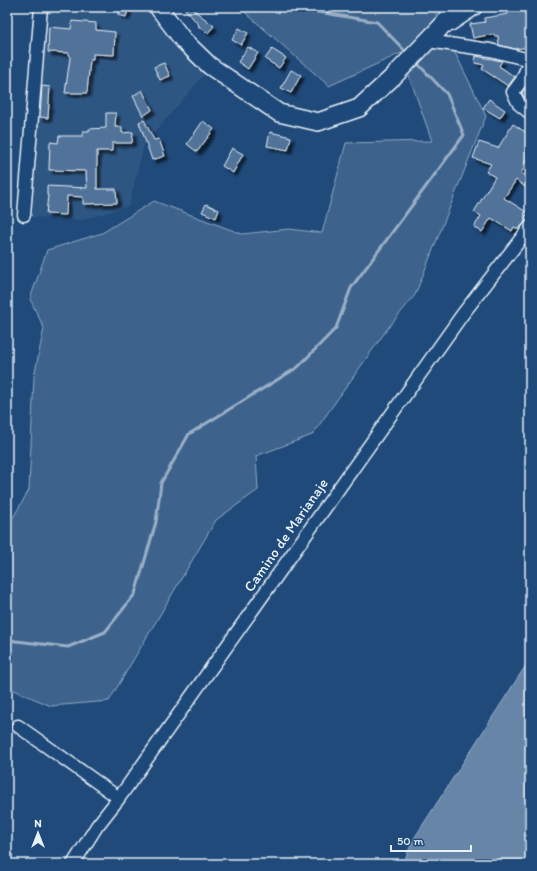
<svg xmlns="http://www.w3.org/2000/svg" width="537" height="871" font-family="Itim,sans-serif">
  <defs>
    <filter id="shadow"><feDropShadow dx="3.5" dy="3.5" stdDeviation="1" flood-color="#0009"/></filter>
  </defs>
  <rect width="100%" height="100%" fill="#1f4a7a"/>
  <filter id="ink" filterUnits="userSpaceOnUse"><feTurbulence type="fractalNoise" baseFrequency=".025" numOctaves="2"/><feDisplacementMap in="SourceGraphic" scale="8" xChannelSelector="R" yChannelSelector="G"/><feConvolveMatrix kernelMatrix="1 2 1 2 8 2 1 2 1" color-interpolation-filters="sRGB"/></filter>
  <g filter="url(#ink)">
    <path fill="#2e5683" d="M44 7H142L209 69 144 145 129 206 82 220 32 217Z"/>
    <path fill="#3c628c" stroke="#92aac2" d="M239 7H437L436 14 486 116 415 295 388 328 312 435 256 456 258 490 216 520 109 701 51 706 7 687V528L29 490 34 377 44 328 30 299 47 250 102 233 154 201 242 234 289 229 322 233 346 143 432 141 401 53 329 86Z"/>
    <path fill="#6685a7" stroke="#9ab0c7" d="M530 659V864H403L413 840Z"/>
    <g fill="none" stroke-linecap="round" stroke-linejoin="round">
      <path stroke="#9ab0c7" stroke-width="3" d="M298 7 301 9 377 22 406 52
        M7 640 68 647 105 632 135 594 156 522 161 483 189 434 298 367 336 328 351 288 464 135 447 94 418 64"/>
    </g>
    <path fill="#517399" stroke="#e8f1f8" filter="url(#shadow)" d="M120 7H129L126 17 118 15Z
      M186 7H190L214 26 208 33 198 26 199 25 185 9Z
      M507 7H530V47L515 49 499 45 498 36H494V34L473 38 470 24 485 22 484 18 508 14Z
      M72 21 96 23V30L115 32 114 55 93 54V60H90L87 93H65L70 58 69 53 48 52 49 27 71 29Z
      M239 28 248 33 241 45 232 40Z
      M248 47 258 53 248 69 238 62Z
      M272 49 286 58 279 68 265 59Z
      M476 56 502 61 499 66 515 77 508 86 482 69 484 65 475 63Z
      M164 63 170 76 160 80 154 67Z
      M291 70 301 75 291 93 281 88Z
      M530 80V101L524 97 522 93Z
      M42 86 50 87 48 118 40 117Z
      M142 90 152 110 143 116 133 96Z
      M489 99 505 110 500 118 483 108Z
      M106 113H116L115 127H122V133L133 132 132 143H112V151H97V189H116L117 203 83 204V197L67 196 66 215 46 214 48 195H47V186L87 188 86 171 49 170 50 142 58 143 59 136H83V131H89V129L106 128Z
      M144 120 154 140 159 139 165 156 152 160 139 122Z
      M203 121 214 129 197 152 187 144Z
      M513 124 530 135V154L523 166 525 167 521 173 530 180V191L516 180 504 198 528 213 525 218 528 220 518 229 514 227 512 231 491 218 482 232 474 227 481 216 474 212 495 177 486 172 491 164 473 158 479 142 498 148Z
      M270 132 291 137 288 150 267 146Z
      M232 148 243 154 233 173 222 166Z
      M206 204 219 210 216 218 202 212Z"/>
    <g fill="none" stroke-linecap="round" stroke-linejoin="round">
      <g stroke="#e8f1f8" stroke-width="15">
        <path id="street" d="M428 41 490 50 530 60
          M530 60 522 80 513 92 519 104 530 113
          M24 215 41 7
          M18 726 119 798
          M73 864 97 826 119 798 462 315 530 227"/>
      </g>
      <g stroke="#e8f1f8" stroke-width="20">
        <path id="secondary" d="M158 7 183 40 210 66 279 113 318 122 359 108 394 76 440 28 457 7
          M449 23 473 7"/>
      </g>
      <use href="#street" stroke="#1f4a7a" stroke-width="12"/>
      <use href="#secondary" stroke="#1f4a7a" stroke-width="17"/>
    </g>
  </g>
  <g text-anchor="middle" dominant-baseline="central" stroke-width="3" stroke-linejoin="round" paint-order="stroke">
    <g font-size="15" fill="#e8f1f8" stroke="#1f4a7a">
      <text transform="translate(286 535) rotate(-55)">Camino de Marianaje</text>
    </g>
  </g>
  <rect width="537" height="871" fill="none" stroke="#1f4a7a" stroke-width="24"/>
  <rect x="12" y="12" width="513" height="847" fill="none" stroke="#e8f1f8" stroke-width="1.5" filter="url(#ink)"/>
  <g transform="translate(38 833)" stroke="#1f4a7a" stroke-width="3" paint-order="stroke">
  <path d="M0-3L7 15L0 10L-7 15Z" fill="#e8f1f8"/>
  <text y="-6" font-size="11" font-weight="bold" text-anchor="middle" fill="#e8f1f8">N</text>
  </g>
  <path d="M391 845v6h80v-6" fill="none" stroke="#e8f1f8" stroke-width="2"/>
  <text x="397" y="845" font-size="12" fill="#e8f1f8" stroke="#1f4a7a" stroke-width="3" paint-order="stroke">50 m</text>
</svg>
